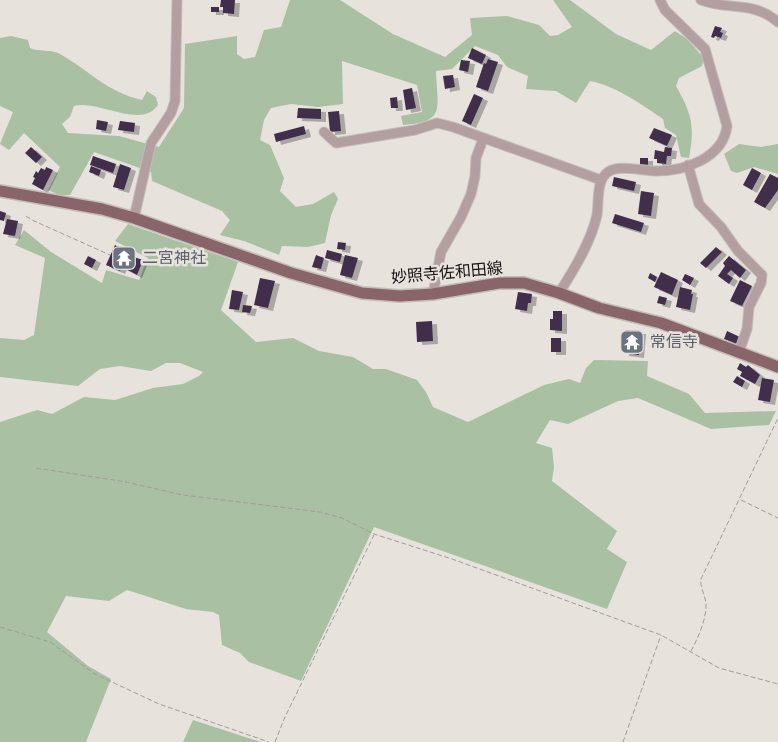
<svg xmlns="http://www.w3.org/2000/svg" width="778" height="742" font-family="'Nunito Sans','Noto Sans JP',sans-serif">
  <defs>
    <filter id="shadow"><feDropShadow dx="5" dy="3" stdDeviation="0" flood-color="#0004"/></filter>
  </defs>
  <rect width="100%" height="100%" fill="#e8e2dd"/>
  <path fill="#a9c0a3" d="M290 0H340L393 34 445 57 472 35 470 18 507 16 539 25 550 36 558 35 572 27 553 0H570L616 34 651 50 675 31 687 39 704 58 702 66 679 78 676 86C692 114 695 126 689 158L681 157 676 135 665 128 663 119C641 104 616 86 590 81L576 103 556 91 526 89 528 76 507 67 498 55 475 46 452 69 436 71C437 108 447 122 403 125L401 116 422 112 417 85 342 61 343 104 318 107 291 104 271 108 264 120 260 140 270 145 284 178 280 191 296 207 313 204 334 192 338 199 331 215 325 243 308 247 282 246 279 255 244 241 220 235 230 220 222 211 152 181 151 172 94 152 70 195H59L48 190 60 167 24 133 9 150 0 144 13 112 0 106V38L11 36 28 40 30 48C39 52 51 49 60 54 90 71 107 92 142 100L147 91 156 97 158 105C141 130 98 99 74 106L70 117 62 124 68 133 119 136 159 147 184 108 185 44 237 36V54L244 59 255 57 264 30 281 27Z
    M739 144 761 147 778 144V174L754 167 737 173 731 171 724 154Z
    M128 224 238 262 221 310 256 342 293 338 319 351 353 357 373 369H386L417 380 426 392 433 407 468 422 544 385 569 379 580 383 586 368 594 360 648 361 647 376 689 394 705 413 776 411 769 425 711 429 638 398 618 401 568 424 550 420 536 443 552 448 554 467 552 481 617 531 607 549 627 562 607 609 374 527 301 681 249 662 240 653 222 645 219 615 213 612 186 609 127 590 109 601 66 596 47 632 88 666 111 679 86 742H0V422L37 410 52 414 84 397 115 400 153 388 183 384 199 376 203 372 180 363H166L151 371 120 366 100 369 78 386 0 377V338L24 340 34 335 45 258 15 245 24 230 51 252 102 283 106 270 139 280 148 258 115 241Z
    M193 720 261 742H183Z"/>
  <path fill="#402e4c" filter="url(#shadow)" d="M221 0H235L234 14 223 13V7H220Z
    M211 7H219V12H211Z
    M715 26 722 28 720 32 723 33 721 38 715 36 714 38 711 37Z
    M472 48 486 55 482 64 468 58Z
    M488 59 498 62 488 91 476 87 484 63 486 64Z
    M461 60 470 61 468 72 459 70Z
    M453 75 455 87 445 89 443 76Z
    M412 88 416 108 406 110 403 90Z
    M474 94 483 98 471 125 462 121Z
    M397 97 398 108H391L390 98Z
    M298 108 321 109V119L297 118Z
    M339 111 341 131 330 132 328 112Z
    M97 120 108 122 106 131 96 129Z
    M120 121 135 123 134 132 118 130Z
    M304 126 306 134 276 142 274 134Z
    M654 128 672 135 667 146 649 138Z
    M31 147 42 157 36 163 25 153Z
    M665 147 672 148 671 156H667L666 164 657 163V159H654L655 150 664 152Z
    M93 156 116 164 113 173 90 165Z
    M640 158H648V165H640Z
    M120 164 131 168 124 190 113 187Z
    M91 166 101 170 99 176 89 172Z
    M46 167 53 170 43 190 32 184 35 178 33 177 36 171 38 173 41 168 45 170Z
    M752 168 761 173 752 190 743 185Z
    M770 174 778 178V190L765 208 754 202Z
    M614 177 636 182 634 191 612 186Z
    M641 191 654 193 651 216 638 214Z
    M0 211 6 213 4 221 0 220Z
    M615 214 644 223 641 232 612 223Z
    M7 219 18 221 15 236 3 234Z
    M338 242 346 243 345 250 337 249Z
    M115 245 129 252 128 255 143 260 137 275 122 267 120 271 106 265Z
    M716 247 722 252 706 268 700 263Z
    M327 250 342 254 340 262 325 258Z
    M316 255 324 258 321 269 312 267Z
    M345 255 358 258 352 278 340 275Z
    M88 256 96 260 92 268 84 264Z
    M729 256 746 270 740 278 731 270 727 274 733 278 729 284 718 276 725 266 723 263Z
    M661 272 678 280 672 295 654 287Z
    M650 273 657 277 655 282 648 278Z
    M685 274 694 278 690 285 682 280Z
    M260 278 275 281 268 308 254 305Z
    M740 280 752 286 742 306 730 301Z
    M680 287 692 290 691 294H693L690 310 676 307Z
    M232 290 243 292 239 310 229 309Z
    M518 292 532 294 531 303H528L527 311 515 309Z
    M659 296 667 298 665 305 657 303Z
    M243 305 252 306 250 313 242 312Z
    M553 311H562V331L550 330V319H553Z
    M432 321 433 341 417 342 416 322Z
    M626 330 641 331 639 355 624 353Z
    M727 331 740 337 737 344 724 339Z
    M551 338H561V352H551Z
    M740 363 746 367 748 365 760 375 755 384 740 376 742 372 737 369Z
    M737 376 745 381 742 387 733 382Z
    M762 378 774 380 770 402 758 400Z"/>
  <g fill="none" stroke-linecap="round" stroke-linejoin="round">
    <g stroke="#c2bdb8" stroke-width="11">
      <path id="minor" d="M701 0C729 11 752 0 778 22
        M324 132 336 143 415 130 437 123 453 127 601 180
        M688 165 699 204 721 227 738 251 762 275 761 283 749 307 747 329 739 352
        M134 218 151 143 171 113 175 101 177 0
        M559 293C574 270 591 242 597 215 599 202 596 180 608 172 619 164 643 171 657 171 685 171 723 158 727 126L705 49 665 10 660 0
        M433 294 441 252 461 217 471 194 475 176 476 158 483 139"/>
    </g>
    <g stroke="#c2bdb8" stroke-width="14">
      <path id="major" d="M0 191 102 209 134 218 291 273 362 293 400 296 433 294 499 283H524L559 293 599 308 661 323 778 367"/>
    </g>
    <path stroke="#a19c99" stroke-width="1" stroke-dasharray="5 2.5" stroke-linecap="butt" d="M26 216 32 220 110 255
      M36 468 126 482 183 495 320 512 342 518 374 534 452 559 661 635 719 668 778 684
      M741 500 778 518
      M0 627 50 642 95 674 159 704 269 742
      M691 651C698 638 707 618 706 603 705 595 700 588 701 579L778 418
      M275 742 285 717 374 535
      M623 742 661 635"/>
    <use href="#minor" stroke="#b39ea0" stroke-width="9"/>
    <use href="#major" stroke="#896469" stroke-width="11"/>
  </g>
  <defs>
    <g id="temple-square" transform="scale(1.25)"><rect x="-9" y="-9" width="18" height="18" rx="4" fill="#6b7280" stroke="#e8e2dd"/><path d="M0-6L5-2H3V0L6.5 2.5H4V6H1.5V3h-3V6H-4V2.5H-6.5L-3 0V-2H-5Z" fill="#fff"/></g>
  </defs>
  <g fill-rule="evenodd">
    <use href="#temple-square" x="124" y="258"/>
    <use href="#temple-square" x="632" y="342"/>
  </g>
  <g text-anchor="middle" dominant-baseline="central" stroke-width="5" stroke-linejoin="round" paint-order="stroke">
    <g font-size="16" fill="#5b616d" stroke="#e8e2dd" text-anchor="start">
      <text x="142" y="258">二宮神社</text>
      <text x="650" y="342">常信寺</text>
    </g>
    <g font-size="16" fill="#141211" stroke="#e8e2dd">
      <text transform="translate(447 273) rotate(-5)">妙照寺佐和田線</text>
    </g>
  </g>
</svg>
